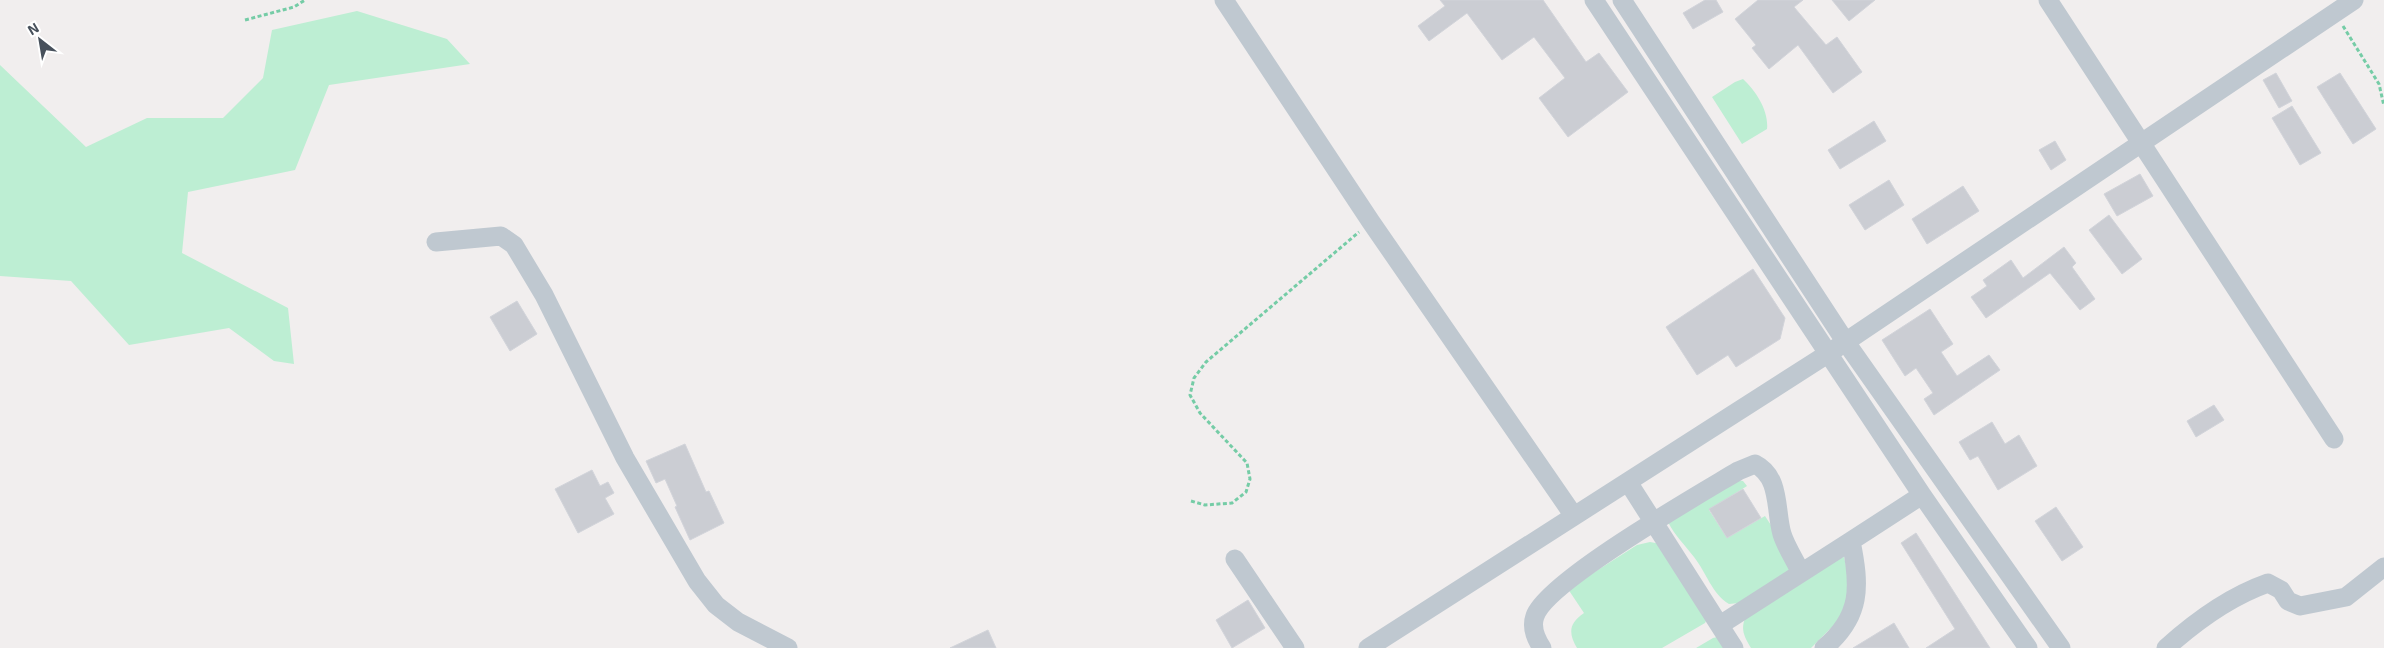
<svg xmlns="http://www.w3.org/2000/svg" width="2384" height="648" font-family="'Exo 2',sans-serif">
  <rect width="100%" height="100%" fill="#f1eeee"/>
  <path fill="#bdeed3" d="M357 11 447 39 470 64 329 85 295 170 188 192 182 253 288 308 294 364 274 361 229 328 129 345 71 281 0 276V65L86 147 147 118H223L263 78 272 30Z
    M1743 79C1756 91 1769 111 1767 129L1742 144 1712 97 1735 82Z
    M1734 480 1743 481 1747 486 1709 510 1727 538 1765 516C1775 532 1794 553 1789 572L1739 603 1729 604C1712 594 1706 572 1694 557 1685 545 1675 536 1668 522Z
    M1650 542 1661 544 1709 615 1705 623 1662 648H1577C1568 633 1569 623 1584 613L1568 589 1637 545Z
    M1844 557 1853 596 1841 618 1811 648H1751C1744 636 1740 629 1746 616L1837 559Z
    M1722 636 1728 648H1696L1713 638Z"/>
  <path fill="#cbcdd3" stroke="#d2d4da" d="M1440 0H1543L1586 62 1599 53 1628 92 1568 137 1539 98 1565 78 1534 37 1502 60 1467 13 1429 41 1418 26 1445 6Z
    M1705 0H1716L1723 12 1693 29 1683 13Z
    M1758 0H1803L1794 7 1826 45 1837 37 1862 72 1833 93 1798 45 1769 69 1752 48 1756 45 1735 19Z
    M1832 0H1875L1849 21Z
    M2276 73 2292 101 2279 108 2263 80Z
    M2340 73 2376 129 2353 144 2317 87Z
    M2292 106 2321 153 2300 165 2272 118Z
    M1874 121 1886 141 1840 169 1828 150Z
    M2055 141 2066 160 2051 170 2039 150Z
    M2140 174 2153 196 2117 216 2104 194Z
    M1889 180 1904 205 1865 230 1849 205Z
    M1963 186 1979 211 1927 244 1912 219Z
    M2109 215 2142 259 2122 274 2089 230Z
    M2064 247 2076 263 2072 267 2095 299 2080 310 2050 273 1986 318 1971 297 1987 286 1983 280 2011 260 2023 278Z
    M1753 269 1785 318 1780 339 1736 367 1728 355 1697 375 1666 327Z
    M517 301 537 334 510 351 490 317Z
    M1930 309 1953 344 1941 352 1957 376 1989 355 2000 370 1934 415 1924 399 1933 393 1916 368 1905 376 1882 340Z
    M2214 405 2224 420 2196 437 2187 421Z
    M1992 422 2005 444 2019 435 2037 466 1998 490 1978 456 1970 460 1959 442Z
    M685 444 706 492 709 491 724 523 690 540 675 507 677 506 665 479 656 483 646 461Z
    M592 470 600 486 608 482 614 493 605 498 614 514 578 533 555 489Z
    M1743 489 1761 518 1727 538 1709 509Z
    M2056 507 2083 547 2062 561 2035 521Z
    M1916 533 1990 648H1926L1955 629 1901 543Z
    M1248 600 1265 628 1232 648 1216 620Z
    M1894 623 1909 648H1853Z
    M988 630 996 648H950Z"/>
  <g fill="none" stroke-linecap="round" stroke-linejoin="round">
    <path stroke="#75cca6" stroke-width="3" stroke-dasharray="4 2.5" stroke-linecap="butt" d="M245 20 294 7 305 0
      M2343 26 2379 84 2384 106
      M1191 501 1205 505 1232 503 1246 492 1250 479 1247 463 1200 413 1190 395 1194 378 1206 362 1359 232"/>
    <path stroke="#bfc8d0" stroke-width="19" d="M1224 0 1371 222 1574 516
      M1594 0 1922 495 2028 648
      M1622 0 1845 341 2061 648
      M2048 0 2334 439
      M436 242 501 236 514 245 544 295 625 458 697 581 716 605 738 622 788 648
      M1628 482 1734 648
      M1235 559 1295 648
      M1720 625 1851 541
      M1368 648 1829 353 2354 0
      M1542 648C1536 639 1531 627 1535 616 1547 581 1700 494 1738 471L1755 464C1781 477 1775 510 1782 534 1786 547 1795 560 1801 573
      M1824 648C1862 616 1860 586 1851 541L1922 495
      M2166 648C2196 621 2231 596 2268 583L2281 590 2288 601 2300 606 2346 597 2384 567"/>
  </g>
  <g transform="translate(40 40) rotate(329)" stroke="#ffffff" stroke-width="4" paint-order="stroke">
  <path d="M0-4L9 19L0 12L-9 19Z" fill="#47505b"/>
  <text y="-8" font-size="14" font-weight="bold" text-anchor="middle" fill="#47505b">N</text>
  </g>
</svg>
